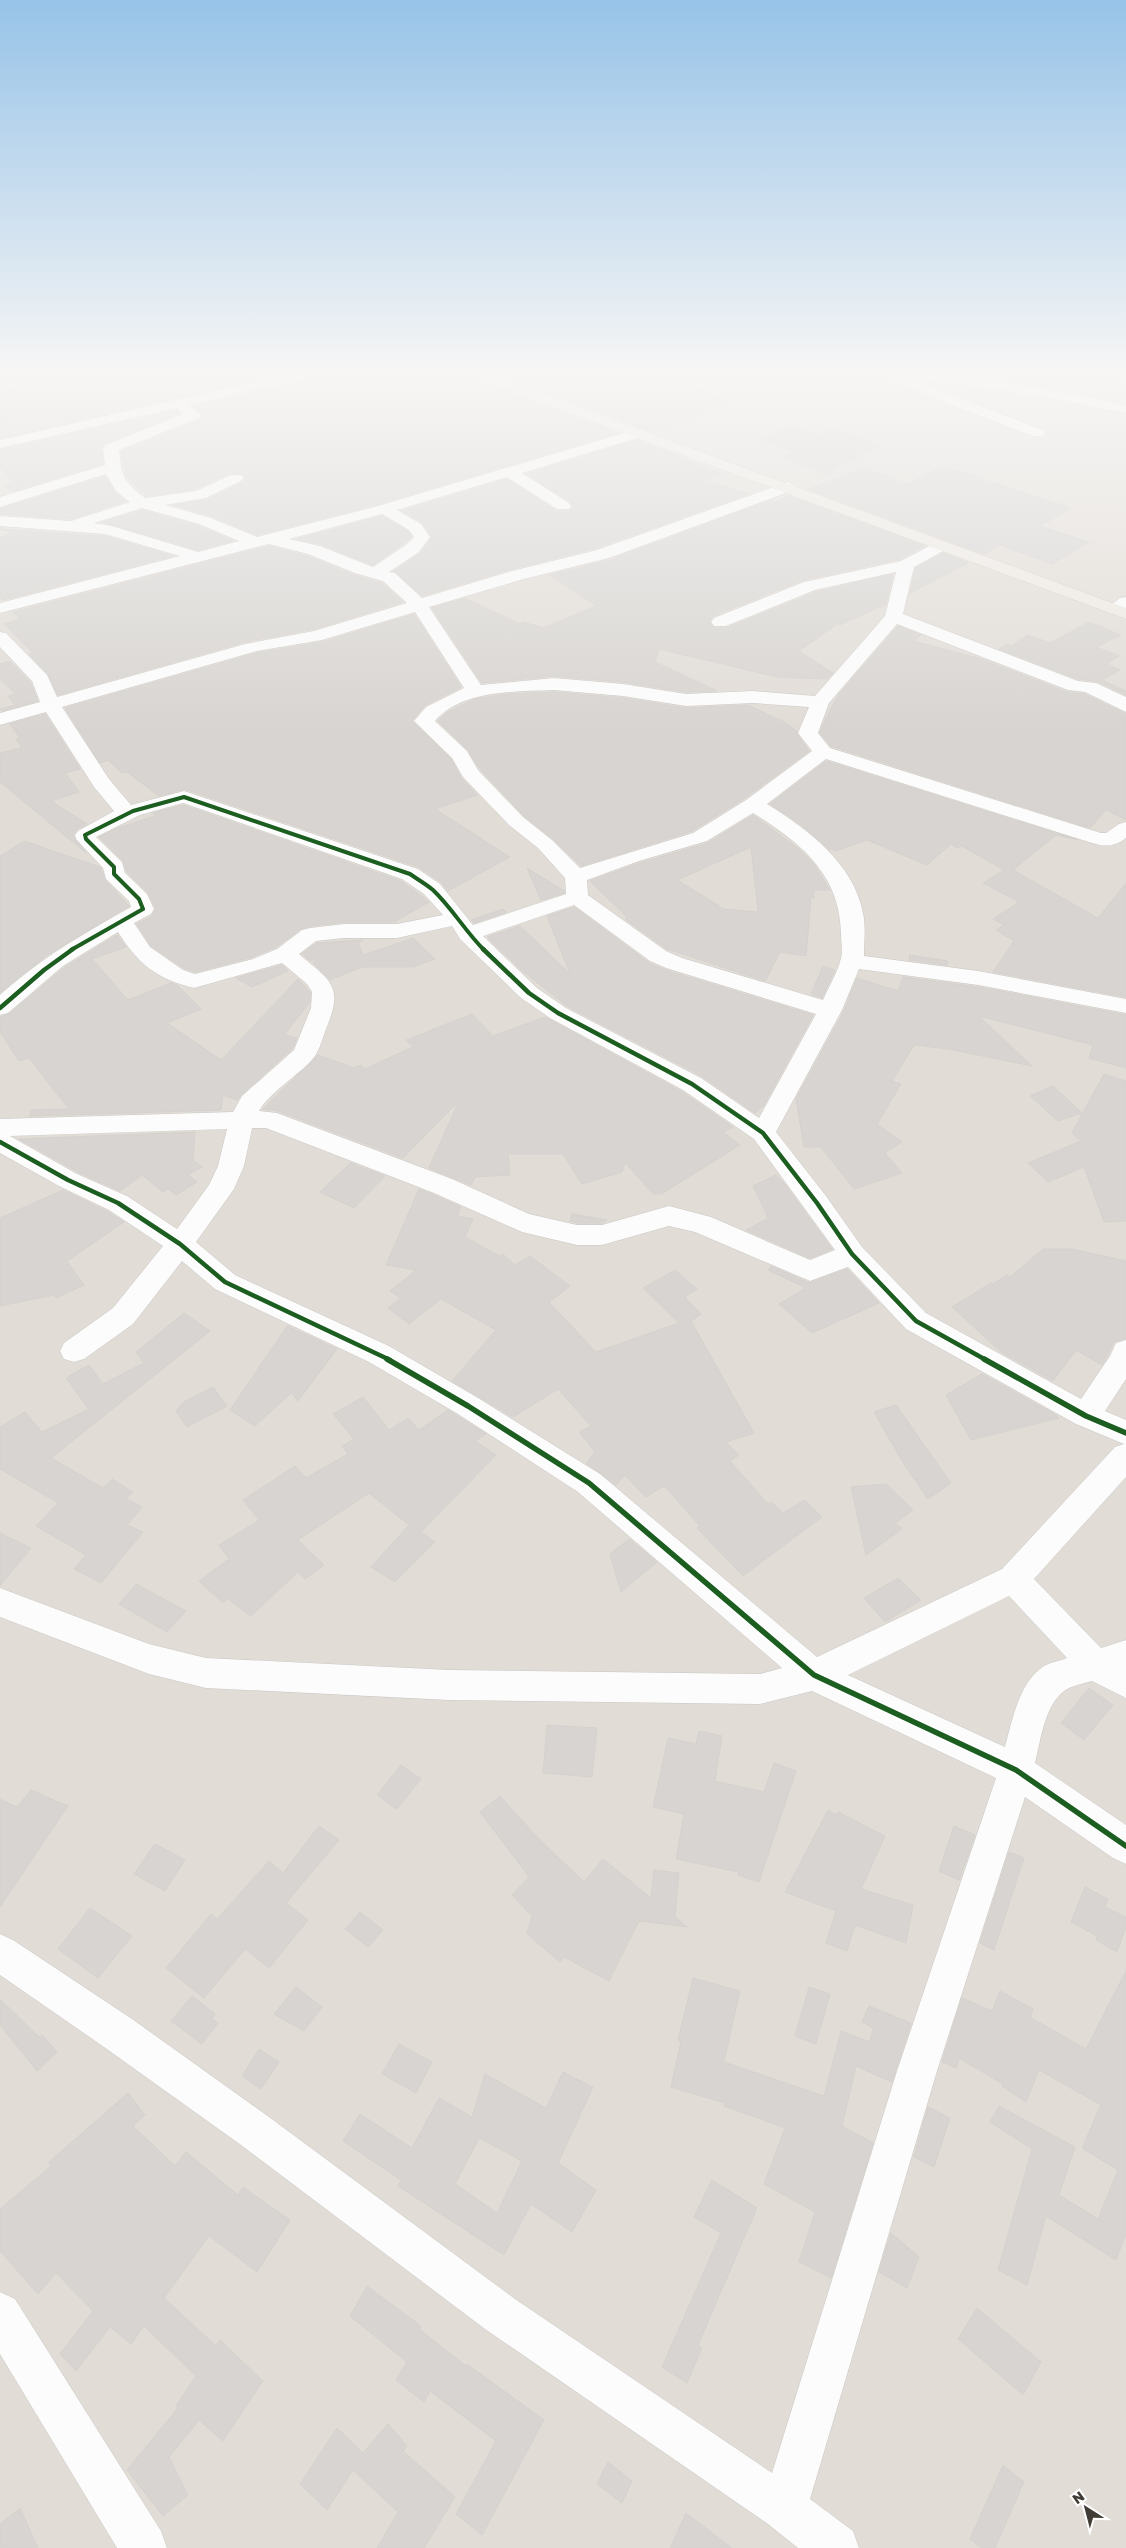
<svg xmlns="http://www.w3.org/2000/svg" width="1126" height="2548" font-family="'Golos Text',sans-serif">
  <rect width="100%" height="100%" fill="#edebe8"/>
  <path fill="#e1dcd6" d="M0 375H1126V2548H0Z"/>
  <path fill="#d7d4d1" stroke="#d5d2ce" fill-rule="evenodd" d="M0 375H279L0 438V393L24 385Z
    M310 375H351L370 385 381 375 456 376 497 392 502 390 618 433 378 504 257 535 212 516 174 505 207 500 242 482 246 478 242 474 230 473 195 489 146 496 127 477 121 451 200 420 203 415 193 406 306 380Z
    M545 375 580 388 606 377 616 381 629 375 643 380 658 375 731 401 656 433 520 383Z
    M176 410 180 413 105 444 101 448 103 464 13 491 4 485 13 482 0 467V450Z
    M793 426 820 436 833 429 880 445 826 474 784 457 794 453 761 440Z
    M637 440 722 474 707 481 749 494 596 548 512 569 422 596 394 571 420 554 432 537 422 522 402 511 507 479 556 511H569L573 507 570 501 526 474Z
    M943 466 1071 508 1040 526 1089 542 1052 564 1000 545 984 554 808 489 864 468 908 484Z
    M105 476 114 492 126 501 71 519 0 514V509Z
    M789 496 925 546 900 559 803 580 713 616 710 621 714 628H727L816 592 893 574 886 604 840 625 837 624 799 651 833 673 827 679 777 677 659 649 655 662 717 691 686 692 623 682 554 676 482 683 432 608 465 598 520 624 523 622 544 628 596 606 550 575 610 560 771 500 775 502Z
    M142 510 198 526 233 541 198 550 102 522Z
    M382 516 408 531 412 537 373 565 321 544 297 539Z
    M0 529 105 536 173 556 3 600 0 597V538L12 532Z
    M269 546 307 556 354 575 382 583 403 602 314 629 244 642 58 695 48 674 29 654 33 653 4 624 20 619 13 612Z
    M943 553 968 563 910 593 916 568Z
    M414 614 461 687 425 705 412 721 451 759 461 778 477 795 435 809 510 857 448 891 441 882 419 867 185 789 159 796 127 772 122 773 108 760 100 763 65 708 257 653 323 642Z
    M1089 622 1121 635 1096 647 1119 656 1107 664 1120 670 1102 680 1126 691V695L1097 681 1078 679 999 649 1006 644 1011 646 1028 635 1050 643Z
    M898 626 921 635 913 641 981 659 1067 692 1084 694 1126 714V820L1106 810 1090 828 831 746 820 733 825 720 839 694Z
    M10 661 30 682 38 701 2 711 0 709 15 705 8 696 15 694 0 679V664Z
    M554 692 623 698 686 708 748 705 786 723 797 731V734L809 751 745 798 692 831 581 866 553 839 524 816 480 769 468 750 438 721 448 712 475 699 507 694Z
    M45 714 80 769 65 773 79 792 51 801 87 824 77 829 73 835 86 853 0 782V753L22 748 16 739 20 738 10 724Z
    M826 761 1078 840 1056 835 1013 870 1098 918 1126 883V997L993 972 1014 941 996 930 1004 925 993 919 1019 902 983 883 1004 870 962 846 957 848 951 844 927 865 867 840 836 851 830 848V850L799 823 770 804Z
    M183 805 401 881 429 902 394 922H344L310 926 301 929 276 947 252 957 195 972 184 968 151 946 137 924 152 916 156 908 148 893 127 872 123 861 99 837 118 828 155 816 153 813Z
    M753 815 800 850 813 863 830 890H814V898L811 897 806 956 780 952 765 981 667 949 625 919 627 917 590 881 640 863 708 843ZM751 847 758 912 724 909 677 880Z
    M24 841 100 867 105 880 129 906 46 956 0 993V856Z
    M527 868 564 891V893L541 900Z
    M574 907 649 963 665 970 813 1015 764 1105 755 1113 702 1076 567 1006 520 969 487 937 520 926 570 974 547 916Z
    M503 909 506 912 474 923 471 920Z
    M117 935 126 947 92 959 128 1000 171 983 177 985 201 1009 167 1023 221 1060 298 979 310 992V1002L284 1035 297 1038 292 1049 241 1095 237 1100 223 1095 221 1110 30 1116 31 1110 69 1109 29 1058 19 1061 0 1032V1017L9 1014 64 968Z
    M413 938 435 959 413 967H362L330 980 313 963 318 958 311 961 302 954 317 943 363 940 358 943 363 955Z
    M910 955 948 961 947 965 909 960Z
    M282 965 288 971 252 987 236 978Z
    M823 966 835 970 822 998 811 994Z
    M903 977 978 987 1126 1015V1068L1089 1058 1093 1045 979 1016 1032 1066 948 1049 914 1045 892 1081 901 1084 877 1124 902 1142 885 1153 902 1173 854 1189 821 1147H804L796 1099 844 1011 857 978 898 991Z
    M472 1014 493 1036 545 1017 682 1092 733 1127 723 1132 740 1145 661 1194H653L625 1162 622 1172 582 1184 563 1154H508L510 1175 475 1177 471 1185 429 1168 459 1101 403 1158 278 1111 263 1109 318 1055 354 1068 361 1065 365 1069 413 1047 406 1040Z
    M1104 1074 1126 1081V1221L1104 1222 1084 1167 1048 1182 1028 1163 1081 1141 1072 1133Z
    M1053 1086 1082 1113 1058 1121 1030 1096Z
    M195 1132 193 1160 202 1167 188 1175 197 1182 176 1195 168 1189 163 1192 142 1175 120 1191 78 1172 19 1139Z
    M350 1163 385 1176 354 1208 320 1192Z
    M776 1175 783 1182 832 1249 810 1258 746 1230 768 1218 753 1186Z
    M419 1189 461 1207 457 1216 473 1219 465 1237 499 1256 503 1254 515 1265 530 1256 570 1286 549 1302 596 1352 679 1323 643 1288 675 1270 697 1289 685 1297 701 1314 691 1321 754 1433 726 1442 739 1455 730 1461 768 1504 771 1502 783 1513 805 1500 822 1517 743 1576 697 1528 700 1526 664 1486 646 1497 625 1475 616 1485 586 1463 595 1452 579 1432 591 1426 558 1389 513 1417 452 1381 496 1330 441 1299 409 1324 388 1308 401 1298 390 1291 416 1270 386 1265Z
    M63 1190 108 1212 124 1222 67 1261 84 1285 56 1298 54 1295 0 1306V1218Z
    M572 1214 607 1220 602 1223H577L570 1221Z
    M1043 1249H1072L1126 1261V1338L1114 1342 1102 1365 1076 1350 1053 1381 1001 1352 952 1307 991 1283 993 1284 1007 1275 1010 1277Z
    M771 1266 809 1283 847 1269 879 1303 812 1333 779 1304 806 1288 768 1270Z
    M184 1313 210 1331 51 1458 103 1488 112 1479 133 1492 126 1499 142 1507 127 1525 143 1532 101 1583 74 1569 86 1555 36 1526 58 1503 0 1469V1427L25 1412 42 1432 89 1409 66 1378 89 1365 103 1384 144 1363 136 1352Z
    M287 1326 337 1349 298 1401 291 1393 255 1426 230 1410Z
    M982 1374 1056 1415 1059 1418 971 1440 946 1395Z
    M213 1387 227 1406 187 1427 176 1411 184 1402Z
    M363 1397 389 1430 408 1418 419 1430 448 1410 486 1434 475 1441 496 1455 421 1532 435 1542 395 1582 371 1567 409 1525 369 1493 298 1540 324 1565 305 1579 298 1572 251 1616 228 1599 223 1603 199 1581 229 1559 219 1545 259 1520 243 1500 295 1466 306 1478 348 1454 342 1446 354 1439 333 1414Z
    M896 1405 951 1483 928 1499 905 1466 874 1412Z
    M886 1484 913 1510 895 1523 902 1529 866 1555 851 1487Z
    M0 1533 31 1548 0 1586Z
    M629 1539 657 1562 621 1592 610 1554Z
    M898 1578 921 1600 885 1622 864 1598Z
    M136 1584 186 1611 167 1632 119 1604Z
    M1089 1688 1113 1705 1084 1740 1061 1723Z
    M547 1725 597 1728 592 1777 543 1773Z
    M699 1731 722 1736 715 1781 764 1792 774 1763 796 1771 759 1882 738 1875 739 1872 676 1859 684 1814 653 1807 668 1738 696 1744Z
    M401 1765 421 1779 397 1809 377 1795Z
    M31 1790 68 1806 0 1907V1799L17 1807Z
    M500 1796 537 1837 584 1882 603 1859 651 1898 654 1870 679 1873 675 1917 687 1927 639 1921 609 1981 564 1957 560 1962 527 1934 532 1916 512 1895 529 1877 480 1812Z
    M828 1810 836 1815 838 1812 885 1836 861 1889 913 1905 906 1943 855 1925 847 1951 826 1943 836 1911 785 1892Z
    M319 1826 339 1840 286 1903 308 1920 269 1968 245 1949 204 1998 166 1968 211 1914 217 1919 269 1861 283 1873Z
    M954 1826 975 1835 959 1880 939 1871Z
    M155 1844 185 1860 165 1891 134 1874Z
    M1009 1852 1024 1858 994 1950 980 1943Z
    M1085 1887 1108 1899 1105 1907 1126 1917V1927L1117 1952 1096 1940 1097 1936 1071 1922Z
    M90 1908 132 1936 98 1978 58 1949Z
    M360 1912 383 1930 368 1947 345 1929Z
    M1126 1971V2234L1116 2260 1046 2216 1027 2285 998 2270 1032 2149 990 2122 999 2106 1075 2147 1059 2195 1098 2219 1118 2170 1082 2148 1101 2105 1039 2070 1026 2102 1002 2086 1003 2084 959 2058 956 2068 942 2062 962 1998 992 2011 1000 1991 1033 2009 1030 2017 1086 2049Z
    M693 1978 740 1991 724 2062 824 2096 841 2031 870 2042 873 2028 862 2022 869 2006 911 2023 892 2082 856 2066 842 2126 873 2143 831 2278 799 2262 815 2212 764 2184 785 2128 724 2106 725 2103 671 2087 681 2041 678 2040Z
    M296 1987 322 2007 304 2031 274 2014Z
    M809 1987 830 1994 816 2044 795 2036Z
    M192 1996 215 2014 212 2019 218 2023 202 2044 171 2021Z
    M0 1999 39 2037 42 2035 57 2052 37 2071 0 2025Z
    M399 2044 432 2062 416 2093 382 2074Z
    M259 2049 279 2062 261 2089 242 2076Z
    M563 2072 593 2087 558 2163 596 2190 572 2232 531 2204 504 2255 398 2186 401 2180 343 2141 360 2114 412 2148 439 2098 472 2117 485 2074 546 2108ZM479 2138 522 2161 497 2213 455 2184Z
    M128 2093 145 2115 133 2126 175 2166 186 2152 238 2195 243 2187 290 2220 257 2272 209 2236 164 2298 216 2346 220 2340 263 2381 223 2441 199 2420 169 2457 188 2495 163 2516 127 2470 178 2408 176 2406 196 2376 144 2326 131 2344 110 2327 76 2371 60 2354 93 2311 56 2273 38 2294 0 2251V2209L51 2166 49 2162Z
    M928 2107 950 2118 934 2167 914 2157Z
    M712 2180 757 2208 698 2345 702 2348 687 2383 662 2367 721 2233 694 2217Z
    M891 2233 919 2257 907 2288 879 2272Z
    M367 2286 421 2326 419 2329 466 2366 467 2364 544 2420 482 2535 456 2514 496 2441 430 2391 424 2402 396 2380 407 2362 350 2316Z
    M977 2308 1041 2362 1023 2395 958 2339Z
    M388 2424 407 2446 403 2451 455 2497 424 2548H377L398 2512 353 2470 327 2510 300 2484 337 2428 363 2453Z
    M608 2462 632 2481 622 2503 597 2484Z
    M1003 2465 1024 2482 995 2548H981L970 2539Z
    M20 2508 38 2548H0V2524Z
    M686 2513 732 2548H670Z"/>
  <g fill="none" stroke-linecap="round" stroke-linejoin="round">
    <g stroke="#c9c7c4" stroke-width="1">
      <path id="minor" d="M285 375H308L306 378 189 405 201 415 199 418 119 450C122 477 123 481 145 498L196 491 231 475H241L244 478 241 481 206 498 165 505 211 518 257 537 378 506 634 430H644L646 433 644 436 522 473 569 503 571 506 569 509H557L507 477 397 510 421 524 430 537 419 552 389 572 395 573 422 598 512 571 597 550 782 484 788 482 796 487 794 490 609 558 524 579 429 607 481 685 554 678 623 684 686 694 753 691 815 696 885 616 896 572 815 590 726 626H714L711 622 714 618 804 582 901 561 939 541 947 546 945 550 914 567 903 614 1078 681 1096 683 1126 697V712L1085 692 1068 690 897 624 829 703 818 733 830 748 1101 833H1106L1119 824 1126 822V838C1115 847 1105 847 1092 843L826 759 767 804C807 829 854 863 863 913 866 927 864 942 864 956L978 971 1126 999V1013L978 985 859 969 842 1010 776 1132 826 1196 862 1247 926 1313 1081 1399 1110 1356 1116 1343 1126 1340V1379L1105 1411 1126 1420V1477L1034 1579 1101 1648 1126 1640V1698L1092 1681C1084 1683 1076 1685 1069 1688 1045 1700 1041 1740 1035 1763L1126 1825V1864L1113 1858 1025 1797 937 2071 810 2499 853 2531 859 2548H798L768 2524 485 2329 241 2145 104 2047 0 1975V1934L13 1940 132 2019 269 2117 515 2299 772 2473 897 2071 996 1778 812 1691 760 1704 449 1700 206 1688 149 1674 0 1617V1588L149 1644 206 1658 449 1670 760 1674 782 1668 578 1492 458 1414 369 1362 215 1289 182 1261 133 1324 84 1359 74 1362 64 1359 60 1351 64 1343 113 1308 163 1246 109 1210 59 1186 0 1153V1119L233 1112 242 1096 294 1050 311 1008 312 992 307 984 282 963 194 988C157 979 138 964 118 932L63 966 8 1013 0 1015V995C41 958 83 934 131 907L129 901 106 879 103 868 76 839 75 835 78 831 114 811 94 787 46 712 0 725V713L40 702 32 681 0 647V632L6 633 47 675 57 697 245 644 314 631 407 603 383 581 355 573 308 554 269 544 0 613V603L180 556 105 534 0 526V516L71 521 130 502 116 491 106 474 0 507V497L105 465 103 448 106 445 183 414 177 408 0 448V440ZM142 508 199 524 239 541 198 552 112 526 94 523ZM382 514 409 530 414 537 407 544 373 567 320 546 289 539ZM415 612 464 688 426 707 414 721 452 758 463 777 509 825 538 848 565 878 566 894 473 925 440 884 418 869 184 791 131 805 109 779 62 707 257 651 322 640ZM554 690 623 696 686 706 753 703 809 707 798 733 812 751 746 800 693 833 580 868 552 840 523 817 478 770 467 751 435 721C463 689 515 692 554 690ZM183 803 402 879 424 894 443 915 397 924H344L310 928 302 930 277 949 253 959 195 974 183 970 150 947 134 923 151 914 154 909 147 894 125 873 122 862 96 837 140 815ZM753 813C801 843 840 874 841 934 841 941 843 951 841 958 838 972 829 986 823 1000L682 958 666 951 588 895 587 880 639 861 707 841ZM574 905 650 961 666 968 816 1014 759 1118 701 1078 566 1008 537 988 483 936ZM452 926 460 939 521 998 550 1018 683 1090 754 1139 835 1250 810 1260 711 1217 669 1206 602 1225H577L529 1214 452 1179 277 1113 259 1111C269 1093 297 1076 311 1061 319 1053 322 1040 326 1029 344 986 332 982 299 954L316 941 344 938H397ZM252 1128H266L434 1193 522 1232 577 1245H602L669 1226 695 1232 810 1281 848 1267 906 1329 1076 1424 1124 1444 1115 1447 1002 1569 817 1657 600 1474 478 1398 389 1346 235 1275 196 1242 234 1189 244 1166ZM227 1129 218 1166 209 1185 177 1229 127 1196 77 1174 10 1136ZM1009 1596 1067 1658C1060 1661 1051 1662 1044 1666 1019 1682 1012 1721 1005 1747L848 1675Z
        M888 375H906L964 400 1043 430 1045 433 1043 436H1033L954 406 890 378Z
        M917 375H949L1046 389 1126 405V413L1046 397 924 379Z
        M1126 597V610L1115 614 1109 613 1106 609 1120 598Z
        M0 2292 15 2299 161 2531 167 2548H117L0 2354Z"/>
    </g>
    <g stroke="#cdc5b8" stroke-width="1">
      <path id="major" d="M473 375H492L1126 608V619L475 378Z"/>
    </g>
    <use href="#minor" fill="#fcfcfc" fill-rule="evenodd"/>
    <use href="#major" fill="#eeeae4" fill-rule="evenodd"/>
    <g stroke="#fff" stroke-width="6">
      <path id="cycleway-far2" d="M71 950 143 909 139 899 114 874V867L86 839 85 835 133 811 184 797 410 874C417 879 426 884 433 890 452 908 465 931 484 950"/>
    </g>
    <g stroke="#fff" stroke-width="8">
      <path id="cycleway-far1" d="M483 949 529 993 558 1013 692 1084 763 1133 817 1203 852 1254 916 1321 986 1360
        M0 1008 44 970 73 949
        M0 1142 68 1180 118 1203 180 1244 225 1282 390 1360"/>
    </g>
    <g stroke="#fff" stroke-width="9">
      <path id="cycleway" d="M387 1359 468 1406 589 1483 814 1675 1016 1770 1126 1846
        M984 1359 1086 1416 1126 1433"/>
    </g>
    <use href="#cycleway-far2" stroke="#1b5e20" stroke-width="4"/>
    <use href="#cycleway-far1" stroke="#1b5e20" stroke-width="4.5"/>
    <use href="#cycleway" stroke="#1b5e20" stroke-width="5.5"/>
  </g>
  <linearGradient id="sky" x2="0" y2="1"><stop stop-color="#97c3e8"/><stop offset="0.51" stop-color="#f7f6f5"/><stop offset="1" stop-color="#f7f6f5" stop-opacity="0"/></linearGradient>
  <rect width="1126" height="731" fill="url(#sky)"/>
  <g transform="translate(1086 2508) rotate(324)" stroke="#ffffff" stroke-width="4" paint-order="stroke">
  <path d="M0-4L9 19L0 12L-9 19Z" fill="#413c35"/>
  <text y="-8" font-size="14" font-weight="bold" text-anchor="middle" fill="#413c35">N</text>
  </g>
</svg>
